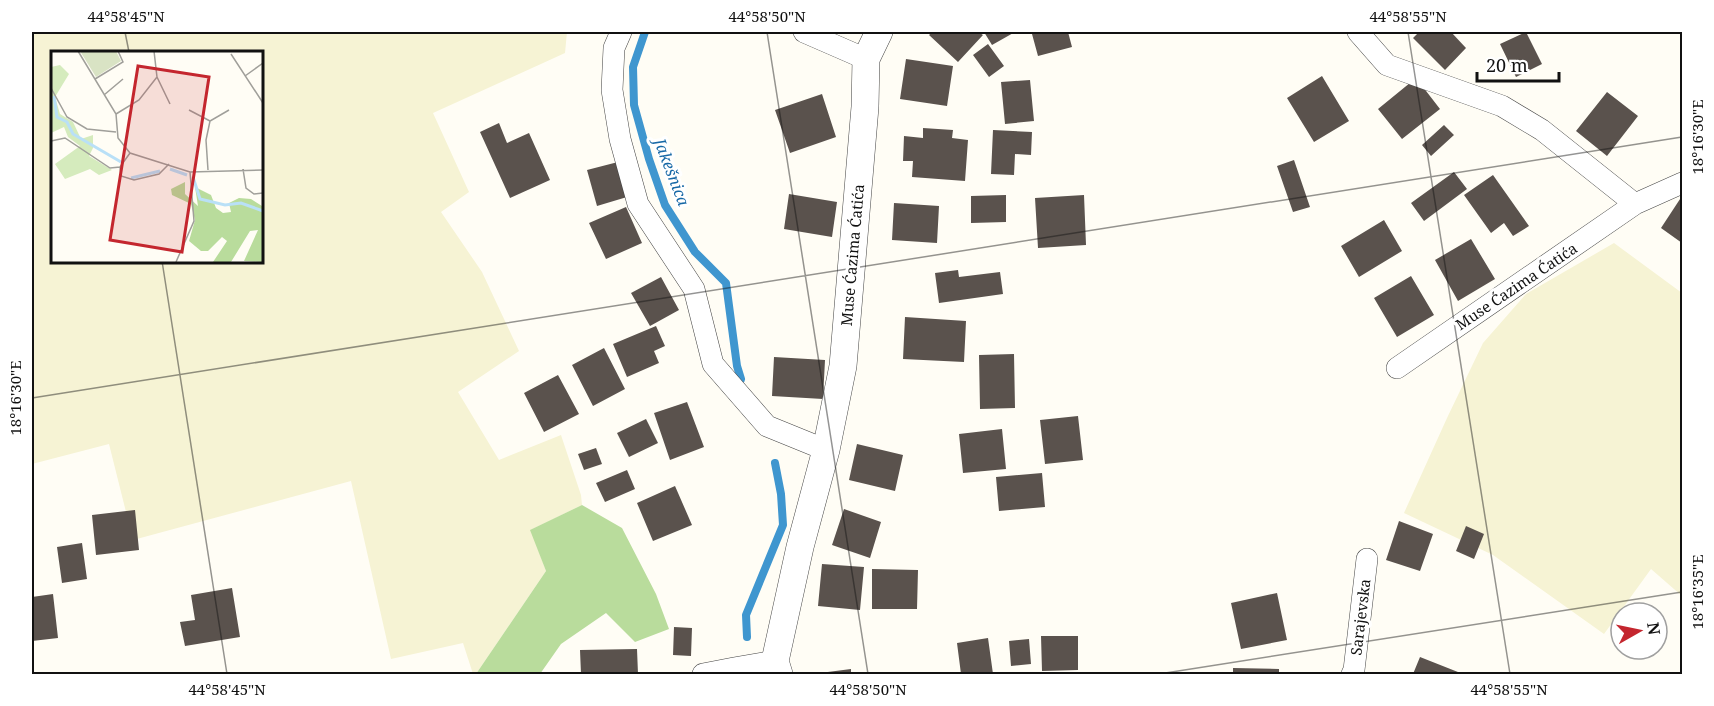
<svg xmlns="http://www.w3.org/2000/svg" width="1714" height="706" font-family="'Noto Serif',serif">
  <rect width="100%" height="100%" fill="#fffdf5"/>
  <path fill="#f6f3d4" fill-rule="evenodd" d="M32 32H567L565 53 433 113 469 192 441 212 482 272 519 351 458 392 499 460 561 435 581 495 582 505 531 530 546 571 476 674H473L463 643 391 659 351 481 133 540 109 444 32 464ZM52 52H261V261H52Z
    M1614 243 1682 293V596L1651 569 1604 634 1493 555 1404 513 1447 418 1483 343 1526 294Z"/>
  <path fill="#b9dc9c" d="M582 505 622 528 656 594 669 629 635 642 606 613 561 644 540 674H476L546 571 530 530Z"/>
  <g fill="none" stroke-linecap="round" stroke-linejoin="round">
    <path stroke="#3f96cf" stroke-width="8" d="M645 32 633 67 634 105 649 159 665 205 695 252 726 283 737 366 741 379
      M747 637 746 615 783 525 781 494 775 463"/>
  </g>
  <path fill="#5a524d" d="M932 32H978L983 35 958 62 929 35Z
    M984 32H1015L992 45Z
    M1040 32H1068L1072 47 1038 56 1032 34Z
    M1419 32H1451L1466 48 1445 70 1413 38Z
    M1526 32 1542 64 1516 77 1500 44Z
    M988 44 1004 66 989 77 973 55Z
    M906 59 953 66 947 106 900 99Z
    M1322 76 1349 121 1314 142 1287 98Z
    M1416 78 1440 109 1402 139 1378 109Z
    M1030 80 1034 121 1005 124 1001 82Z
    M1607 92 1638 116 1607 156 1576 131Z
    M822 94 836 137 790 153 775 110Z
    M499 123 507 143 529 133 550 180 510 198 480 132Z
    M1444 125 1454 135 1431 156 1422 145Z
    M923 128 953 130 952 138 968 140 965 181 912 177 913 161H903L904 136 923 138Z
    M993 130 1032 132 1031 155 1015 154 1014 175 991 174Z
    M1294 160 1310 207 1293 212 1277 166Z
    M618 162 627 197 597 206 587 170Z
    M1454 172 1467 189 1424 221 1411 203Z
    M1493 175 1529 226 1513 236 1504 223 1491 233 1464 195Z
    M789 194 837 202 832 237 784 229Z
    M1006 195V222L971 223V196Z
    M1084 195 1086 245 1038 248 1035 198Z
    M1682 196V243L1661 228Z
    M894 203 939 206 937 243 892 240Z
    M626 207 642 243 606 259 589 223Z
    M1384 220 1402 251 1359 277 1341 246Z
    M1471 239 1495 279 1458 301 1435 260Z
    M958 270 959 277 1000 272 1003 294 939 303 935 273Z
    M1411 276 1434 315 1397 337 1374 298Z
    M661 277 679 310 650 326 631 293Z
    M905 317 966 321 964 362 903 359Z
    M656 326 665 346 654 351 659 363 627 377 613 344Z
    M604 348 625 389 593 406 572 365Z
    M1014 354 1015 408 980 409 979 355Z
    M774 357 825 360 823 399 772 396Z
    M558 375 579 414 544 432 524 393Z
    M687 402 704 447 670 460 654 413Z
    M1078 416 1083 460 1045 464 1040 420Z
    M646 419 658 443 629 457 617 433Z
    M1002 429 1006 469 963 473 959 434Z
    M857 444 903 455 895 491 849 480Z
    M596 448 602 464 584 470 578 454Z
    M627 470 635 489 605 502 596 483Z
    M1042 473 1045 507 999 511 996 477Z
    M675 486 692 525 653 541 637 503Z
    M844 509 881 522 870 558 832 545Z
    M135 510 139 550 96 555 92 515Z
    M1399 521 1433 534 1420 571 1386 560Z
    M1466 526 1484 534 1474 559 1456 551Z
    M82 543 87 579 62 583 57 547Z
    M822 564 864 567 860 610 818 606Z
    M872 569 918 570 917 609H872Z
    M232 588 240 637 185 646 180 622 195 620 191 595Z
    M1277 593 1287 640 1241 649 1231 603Z
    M53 594 58 638 32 641V597Z
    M674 627 692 628 691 656 673 655Z
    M1041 636H1078V670L1042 671Z
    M988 638 993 674H961L957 643Z
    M1029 639 1031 664 1011 666 1009 641Z
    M637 649 638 674H581L580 650Z
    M1420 657 1463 674H1413Z
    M1233 668 1279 669V674H1233Z
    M851 669V674H820V673Z"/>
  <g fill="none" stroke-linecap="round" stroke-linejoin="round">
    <g stroke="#444" stroke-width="22">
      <path id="minor" d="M621 32 614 48 612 90 620 139 638 204 694 289 713 364 767 426 826 450
        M804 32 866 59
        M1358 32 1387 65 1502 106 1542 130 1635 204
        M1397 368 1635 204 1682 183
        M703 674 734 668 775 661
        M1352 674 1354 670 1367 559"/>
    </g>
    <g stroke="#444" stroke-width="28">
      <path id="tertiary" d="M779 674 775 661 800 547 826 450 843 366 865 107 866 59 879 32"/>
    </g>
    <use href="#minor" stroke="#fff" stroke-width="21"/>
    <use href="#tertiary" stroke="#fff" stroke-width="27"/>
  </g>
  <path fill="none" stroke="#111" stroke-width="1.5" stroke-opacity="0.45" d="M125 32 129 52M767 32 868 674M1408 32 1510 674M162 261 227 674M32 398 1682 137M1159 674 1682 592"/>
  <g text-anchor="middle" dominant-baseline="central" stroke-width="6" stroke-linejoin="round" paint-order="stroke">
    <g font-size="15" fill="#111" stroke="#fff">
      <text transform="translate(852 255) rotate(-85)">Muse Ćazima Ćatića</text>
      <text transform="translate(1516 286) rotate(-34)">Muse Ćazima Ćatića</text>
      <text transform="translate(1360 617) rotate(-83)">Sarajevska</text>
    </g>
    <g font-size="16" font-style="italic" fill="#1768a6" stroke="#fff">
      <text transform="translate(672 172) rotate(69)">Jakešnica</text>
    </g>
  </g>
  <g transform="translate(51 51)">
    <rect width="212" height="212" fill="#fffdf5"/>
    <path d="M9 14 18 23 4 46 9 63 22 71 30 88 42 84V97L38 105 61 119 48 124 39 118 14 128 4 113 29 95 17 86 13 76 0 82V16Z" fill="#d5ebbd"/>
    <path d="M134 131V143L147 155 144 136 160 144 165 157 172 162 180 161 178 152 188 147 200 148 211 155V211L193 210 207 179 199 180 180 211H162L176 190 171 186 157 200H150L138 190 144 169 140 153 121 144 120 138Z" fill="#b9dc9c"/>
    <path d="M29 0H65L70 10 45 26Z" fill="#d9e3c4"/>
    <path fill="none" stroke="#b9e0f7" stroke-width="3" d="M3 45 6 66 16 71 22 83 70 111M119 118 136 124M142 126 149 148 174 154 190 152 212 160M80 127 109 120"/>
    <path fill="none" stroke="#a09f9a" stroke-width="1.5" d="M27 0 65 63 67 87 79 102 139 121 212 119M103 0 106 26 119 53M180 3 212 52M194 25 212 12M44 28 72 11 67 0M0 37 16 66 36 78 65 81M53 44 72 28M138 59 159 70M65 63 88 49 106 26M0 90 14 87 59 117 69 116 79 102M69 116 70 125 83 129 108 123 118 113M192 118 195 137 203 143 212 142M157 119 155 89 159 70 178 59M125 211 143 170 139 121"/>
    <path fill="#c4262e" fill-opacity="0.15" stroke="#c4262e" stroke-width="3" d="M87 15 158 26 131 201 59 189Z"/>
    <rect width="212" height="212" fill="none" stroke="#111" stroke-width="3"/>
  </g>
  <rect width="1714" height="706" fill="none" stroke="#ffffff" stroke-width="66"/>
  <g transform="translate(1639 631) rotate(81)"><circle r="28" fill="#ffffff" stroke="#a0a0a0" stroke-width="1.5"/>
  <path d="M0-4.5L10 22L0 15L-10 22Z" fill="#c4262e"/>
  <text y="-9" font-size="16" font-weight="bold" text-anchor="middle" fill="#111111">N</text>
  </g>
  <path d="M1477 72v9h82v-9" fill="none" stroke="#111111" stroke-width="3"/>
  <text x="1486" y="72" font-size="18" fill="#111111" stroke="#ffffff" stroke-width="4.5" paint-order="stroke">20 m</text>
  <rect x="33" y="33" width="1648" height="640" fill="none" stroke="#111" stroke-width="2"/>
  <g font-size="15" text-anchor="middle" fill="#111">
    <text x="126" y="22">44°58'45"N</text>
    <text x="767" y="22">44°58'50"N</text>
    <text x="1408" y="22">44°58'55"N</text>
    <text transform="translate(1698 137) rotate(-90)" y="5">18°16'30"E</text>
    <text transform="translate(16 398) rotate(-90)" y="5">18°16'30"E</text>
    <text transform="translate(1698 592) rotate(-90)" y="5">18°16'35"E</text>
    <text x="227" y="695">44°58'45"N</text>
    <text x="868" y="695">44°58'50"N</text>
    <text x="1509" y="695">44°58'55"N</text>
  </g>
</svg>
